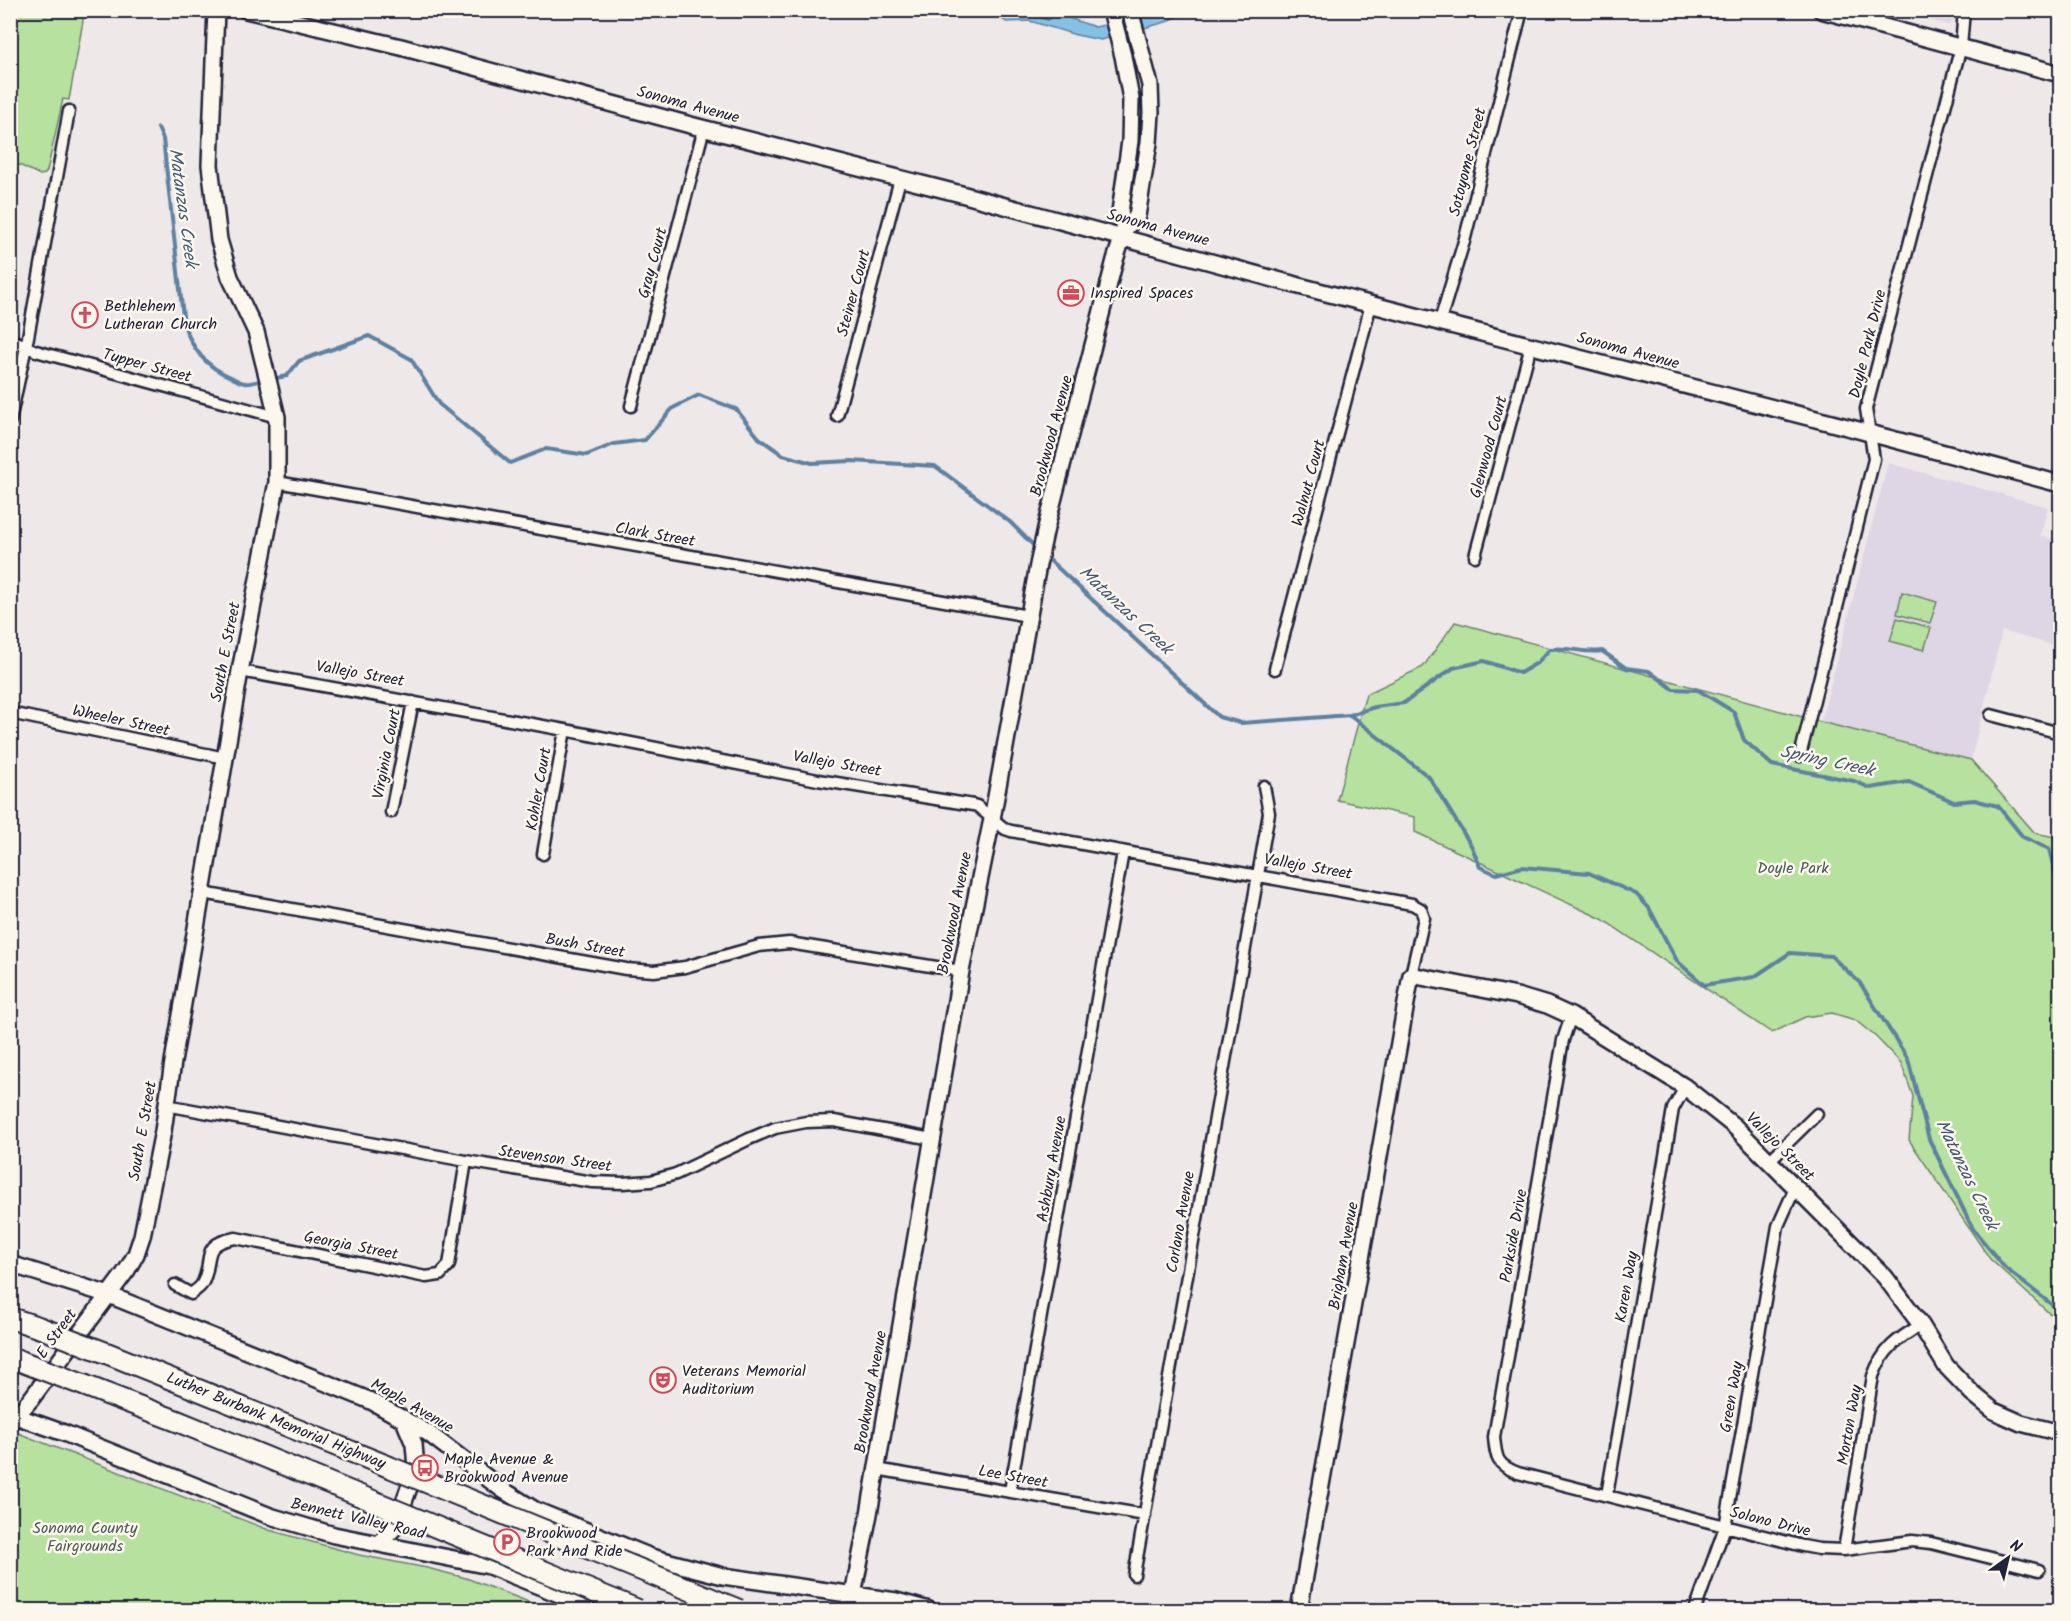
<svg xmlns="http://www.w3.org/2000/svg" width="2071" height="1621" font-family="Kalam,sans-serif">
  <rect width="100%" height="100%" fill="#eee8e9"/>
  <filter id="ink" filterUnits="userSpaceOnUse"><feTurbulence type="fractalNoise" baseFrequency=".0167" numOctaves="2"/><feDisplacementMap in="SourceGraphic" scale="12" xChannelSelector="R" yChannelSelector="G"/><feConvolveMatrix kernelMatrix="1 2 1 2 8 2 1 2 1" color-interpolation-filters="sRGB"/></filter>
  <g filter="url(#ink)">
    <path fill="#ded6e5" d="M1895 11H1958L1957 18 1949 25Z
      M1888 463 2048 507 2040 536 2060 541V647L2002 631 1971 760 1821 722Z"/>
    <path fill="#b7e19e" stroke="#6c826c" stroke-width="1.5" d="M70 11 82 12 83 21 69 100 63 99 47 171 45 174 40 175 11 161V11Z
      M1902 592 1937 602 1930 623 1897 614Z
      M1897 618 1931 628 1924 650 1890 641Z
      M1455 622 1821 722 1971 760 2035 833 2060 838V1317L2049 1313 1990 1259 1909 1140 1913 1096 1901 1063 1876 1037 1855 1020 1832 1013 1805 1017 1772 1033 1602 919 1415 832V817L1337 800 1366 694 1423 667Z
      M18 1433 269 1530 359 1555 427 1568 466 1578 550 1610H11L10 1439Z"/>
    <path fill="#85c0e5" stroke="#5d81a1" stroke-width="1.5" d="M992 11H1048L1095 27 1153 15 1159 11H1189L1166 22 1101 40 1076 35 1030 21 1006 22Z"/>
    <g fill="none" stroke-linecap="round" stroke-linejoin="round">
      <path stroke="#4a617f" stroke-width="1.5" d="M1000 10 1008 16 1031 15 1048 20 1051 18 1049 10"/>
      <path stroke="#5d81a1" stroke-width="4" d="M158 128 163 139 184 325C193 350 206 367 231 377 235 379 241 383 245 383 250 384 258 381 264 380
        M271 379 287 376 299 361 369 336 411 359 439 404 510 463 546 449 587 455 614 444 645 440 673 408 699 395 736 409 759 438 783 455 812 463 851 461 935 466 1010 522 1036 548
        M1044 555 1219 717 1241 723 1350 715 1429 777 1472 847 1480 867 1496 874 1522 867 1589 873 1636 894 1649 908 1677 961 1704 985 1754 977 1790 953 1831 956 1860 983 1908 1059 1929 1139 1973 1229 2005 1268 2060 1311
        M1350 715 1375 707 1404 703 1453 668 1484 661 1520 673 1537 663 1550 649C1569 646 1583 654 1602 651L1626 668 1649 671 1673 689 1698 690 1734 712 1744 740 1772 765 1854 781 1870 788 1909 782 1954 802 1974 800 1998 806 2023 837 2049 849 2060 893"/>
      <g stroke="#22223b" stroke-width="15">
        <path id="street" d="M1440 321 1465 238 1522 10
          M10 339 36 351 277 417
          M631 406 704 128
          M837 416 900 179
          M10 421 28 337 69 111
          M277 482 1028 616
          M1475 556 1531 345
          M1275 669 1371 304
          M240 671 565 730 818 780 973 805 977 806 1005 829 1011 831 1412 904 1421 909 1424 918 1411 975
          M10 713 225 758
          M1991 715 2060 733
          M1800 756 1874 459 1866 409 1956 65 1961 47 1964 10
          M391 812 413 702
          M543 854 565 730
          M203 893 626 969 654 971 685 967 759 946 789 943 961 971
          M1571 1016 1563 1040 1494 1437C1496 1459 1497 1465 1518 1473L1803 1546 1819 1549 1844 1550 1912 1541 1931 1543 2039 1570
          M166 1105 466 1161 592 1182 623 1183 651 1181 676 1174 749 1139 775 1128 806 1122 834 1121 932 1139
          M1769 1161 1817 1114
          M175 1285 191 1294C194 1291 200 1288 202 1284 215 1260 198 1244 236 1238L426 1277 440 1275 449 1265 466 1161
          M876 1469 1145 1515
          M1010 1491 1123 852
          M1607 1495 1673 1109 1685 1087
          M1844 1550 1873 1376C1883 1349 1897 1339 1921 1325
          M1134 1575 1269 813 1264 786
          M1695 1610 1725 1527 1778 1226 1795 1188"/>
      </g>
      <g stroke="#22223b" stroke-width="20">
        <path id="secondary" d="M246 10 401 47 694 126 961 194 1303 287 1847 427 2060 484
          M1111 10 1123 56 1131 99 1130 141 1120 212 1125 229
          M1821 10 2060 74
          M10 1264 109 1295 371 1401 428 1433 503 1490 535 1510 651 1557 723 1576 896 1601 929 1610
          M10 1414 64 1433 270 1516 334 1535 489 1566 599 1610
          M10 1423 31 1399 127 1270 136 1254 142 1236 163 1131 173 1062 240 671 277 482V417L271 392 256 332 230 277 219 240 210 165 216 10
          M379 1544 395 1527 416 1468 414 1444 403 1418
          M850 1610 869 1514 961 971 992 819 1038 565 1046 528 1115 260 1125 229 1137 216 1149 143 1151 113 1150 85 1130 10
          M1299 1610 1411 975 1517 996 1547 1005 1571 1016 1685 1087 1734 1126 1885 1277 1921 1325 1946 1366 1972 1393 1994 1411 2021 1423 2060 1433"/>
      </g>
      <g stroke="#22223b" stroke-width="24">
        <path id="highway" d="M10 1318 38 1327
          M109 1354 387 1466
          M86 1386 177 1421 373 1501
          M852 1596 886 1610"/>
      </g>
      <use href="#street" stroke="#fbf7ec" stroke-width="10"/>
      <use href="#secondary" stroke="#fbf7ec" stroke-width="15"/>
      <use href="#highway" stroke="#fbf7ec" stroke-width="20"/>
      <g stroke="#22223b" stroke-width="24" stroke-linecap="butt">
        <path id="highway-bridge" d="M38 1327 109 1354
          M15 1359 86 1386
          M387 1466 739 1610
          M373 1501 638 1610"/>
      </g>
      <use href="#highway-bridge" stroke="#fbf7ec" stroke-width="20"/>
    </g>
  </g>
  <defs>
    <g id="office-ring" transform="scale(1.35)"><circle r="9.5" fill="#fbf7ec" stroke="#d1495b" stroke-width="1.5"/><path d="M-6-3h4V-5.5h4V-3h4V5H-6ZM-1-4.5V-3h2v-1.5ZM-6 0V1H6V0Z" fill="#d1495b"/></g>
    <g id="church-ring" transform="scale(1.35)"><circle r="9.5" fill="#fbf7ec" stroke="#d1495b" stroke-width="1.5"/><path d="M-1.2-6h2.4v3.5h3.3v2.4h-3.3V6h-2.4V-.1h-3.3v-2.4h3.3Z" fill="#d1495b"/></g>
    <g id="theatre-ring" transform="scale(1.35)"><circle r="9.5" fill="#fbf7ec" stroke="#d1495b" stroke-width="1.5"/><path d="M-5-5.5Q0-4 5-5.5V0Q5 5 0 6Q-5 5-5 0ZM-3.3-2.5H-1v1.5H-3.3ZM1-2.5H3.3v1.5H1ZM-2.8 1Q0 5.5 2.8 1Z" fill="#d1495b"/></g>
    <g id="bus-ring" transform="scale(1.35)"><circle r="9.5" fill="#fbf7ec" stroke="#d1495b" stroke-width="1.5"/><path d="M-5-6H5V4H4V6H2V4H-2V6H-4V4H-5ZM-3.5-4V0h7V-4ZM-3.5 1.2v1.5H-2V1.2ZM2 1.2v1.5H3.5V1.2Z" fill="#d1495b"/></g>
    <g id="parking-ring" transform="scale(1.35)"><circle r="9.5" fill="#fbf7ec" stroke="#d1495b" stroke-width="1.5"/><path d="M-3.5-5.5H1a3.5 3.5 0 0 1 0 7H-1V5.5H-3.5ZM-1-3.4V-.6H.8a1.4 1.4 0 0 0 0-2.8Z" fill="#d1495b"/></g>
  </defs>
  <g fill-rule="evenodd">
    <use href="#office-ring" x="1071" y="293"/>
    <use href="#church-ring" x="85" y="315"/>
    <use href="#theatre-ring" x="663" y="1380"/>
    <use href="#bus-ring" x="425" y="1468"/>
    <use href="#parking-ring" x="507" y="1542"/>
  </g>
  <g text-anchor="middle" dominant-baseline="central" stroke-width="5" stroke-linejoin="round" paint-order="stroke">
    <g font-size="16" fill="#22223b" stroke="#fbf7ec">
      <text transform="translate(688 105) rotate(15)">Sonoma Avenue</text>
      <text transform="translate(1468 162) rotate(-76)">Sotoyome Street</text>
      <text transform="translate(1158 228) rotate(15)">Sonoma Avenue</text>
      <text transform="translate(653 263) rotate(-75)">Gray Court</text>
      <text transform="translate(854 293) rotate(-75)">Steiner Court</text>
      <text transform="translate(1868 344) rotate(-76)">Doyle Park Drive</text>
      <text transform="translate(1628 351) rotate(15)">Sonoma Avenue</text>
      <text transform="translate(147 366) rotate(15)">Tupper Street</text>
      <text transform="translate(1052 436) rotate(-75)">Brookwood Avenue</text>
      <text transform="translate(1489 447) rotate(-75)">Glenwood Court</text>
      <text transform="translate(1309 483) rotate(-75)">Walnut Court</text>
      <text transform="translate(655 535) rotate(10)">Clark Street</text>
      <text transform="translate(226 652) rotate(-79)">South E Street</text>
      <text transform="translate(360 674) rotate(10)">Vallejo Street</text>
      <text transform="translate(121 721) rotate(12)">Wheeler Street</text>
      <text transform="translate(387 754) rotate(-79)">Virginia Court</text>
      <text transform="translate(837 764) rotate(10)">Vallejo Street</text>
      <text transform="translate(539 789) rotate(-80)">Kohler Court</text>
      <text transform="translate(1308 867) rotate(10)">Vallejo Street</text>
      <text transform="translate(955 913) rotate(-79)">Brookwood Avenue</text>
      <text transform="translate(585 946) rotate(10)">Bush Street</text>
      <text transform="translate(143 1131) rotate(-80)">South E Street</text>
      <text transform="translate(1780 1147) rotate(45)">Vallejo Street</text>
      <text transform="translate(555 1159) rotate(8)">Stevenson Street</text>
      <text transform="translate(1052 1169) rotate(-80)">Ashbury Avenue</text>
      <text transform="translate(1181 1222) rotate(-80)">Corlano Avenue</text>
      <text transform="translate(1514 1236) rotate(-80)">Parkside Drive</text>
      <text transform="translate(351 1246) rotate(11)">Georgia Street</text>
      <text transform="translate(1344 1256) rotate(-80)">Brigham Avenue</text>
      <text transform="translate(1627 1287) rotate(-80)">Karen Way</text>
      <text transform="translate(57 1334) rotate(-54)">E Street</text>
      <text transform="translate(871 1392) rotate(-80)">Brookwood Avenue</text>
      <text transform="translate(1732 1397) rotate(-80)">Green Way</text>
      <text transform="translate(412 1406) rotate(30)">Maple Avenue</text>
      <text transform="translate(276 1421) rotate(22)">Luther Burbank Memorial Highway</text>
      <text transform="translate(1850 1425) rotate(-80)">Morton Way</text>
      <text transform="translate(1013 1477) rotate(10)">Lee Street</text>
      <text transform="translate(358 1519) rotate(13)">Bennett Valley Road</text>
      <text transform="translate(1770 1522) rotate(14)">Solono Drive</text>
    </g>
    <g font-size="16" fill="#22223b" stroke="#fbf7ec" text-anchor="start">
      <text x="1090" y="293">Inspired Spaces</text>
      <text x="104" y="306">Bethlehem<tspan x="104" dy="18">Lutheran Church</tspan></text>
      <text x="682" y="1371">Veterans Memorial<tspan x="682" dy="18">Auditorium</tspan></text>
      <text x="444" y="1459">Maple Avenue &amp;<tspan x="444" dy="18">Brookwood Avenue</tspan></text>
      <text x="526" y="1533">Brookwood<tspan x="526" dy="18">Park And Ride</tspan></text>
    </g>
    <g font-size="16" fill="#4f5b59" stroke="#fbf7ec">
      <text x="1793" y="868">Doyle Park</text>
      <text x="85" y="1528">Sonoma County<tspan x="85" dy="18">Fairgrounds</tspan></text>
    </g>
    <g font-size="18" font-style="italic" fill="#455976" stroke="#fbf7ec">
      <text transform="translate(182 208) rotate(82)">Matanzas Creek</text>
      <text transform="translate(1125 611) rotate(43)">Matanzas Creek</text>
      <text transform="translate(1827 762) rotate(12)">Spring Creek</text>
      <text transform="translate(1966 1175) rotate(64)">Matanzas Creek</text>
    </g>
  </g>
  <rect width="2071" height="1621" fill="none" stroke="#fbf7ec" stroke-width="36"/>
  <rect x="18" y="18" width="2035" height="1585" fill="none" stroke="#22223b" stroke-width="2" filter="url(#ink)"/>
  <g transform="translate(2008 1558) rotate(34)" stroke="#fbf7ec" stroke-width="4.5" paint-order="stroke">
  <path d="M0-4.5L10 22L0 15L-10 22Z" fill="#22223b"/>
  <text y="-9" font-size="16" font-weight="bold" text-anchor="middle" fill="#22223b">N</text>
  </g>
</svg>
